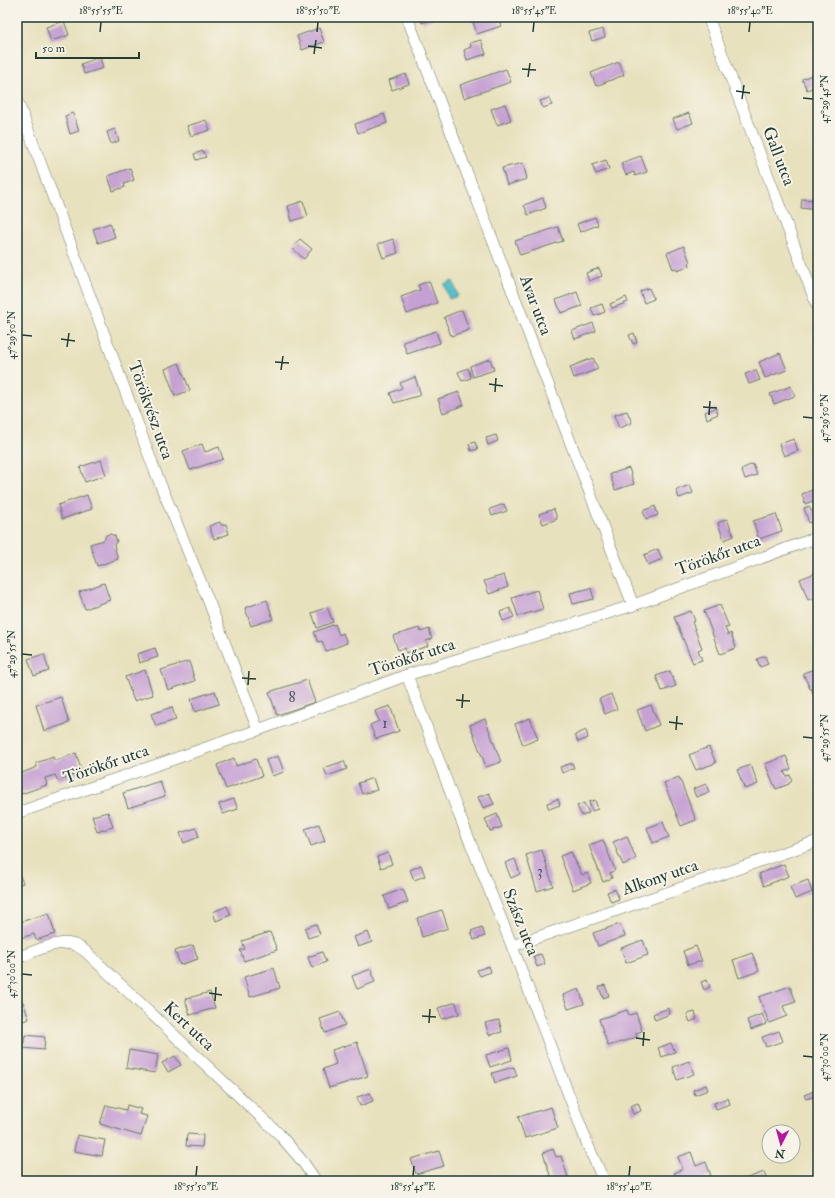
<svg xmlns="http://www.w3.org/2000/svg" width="835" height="1198" font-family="'IM FELL Double Pica',serif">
  <rect width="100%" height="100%" fill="#f7f3e8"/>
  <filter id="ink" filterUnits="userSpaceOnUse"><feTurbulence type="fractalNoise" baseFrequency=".025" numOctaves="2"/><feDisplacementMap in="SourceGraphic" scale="8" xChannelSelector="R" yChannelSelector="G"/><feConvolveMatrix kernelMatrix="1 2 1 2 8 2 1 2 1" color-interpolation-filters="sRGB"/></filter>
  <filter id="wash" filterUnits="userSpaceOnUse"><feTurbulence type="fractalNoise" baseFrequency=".012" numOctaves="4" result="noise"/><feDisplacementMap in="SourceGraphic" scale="16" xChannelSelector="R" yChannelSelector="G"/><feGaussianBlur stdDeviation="0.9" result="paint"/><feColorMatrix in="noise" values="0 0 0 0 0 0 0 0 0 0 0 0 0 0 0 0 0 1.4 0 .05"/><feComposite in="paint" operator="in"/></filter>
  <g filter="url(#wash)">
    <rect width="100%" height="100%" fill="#e8e1bd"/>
    <path fill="#55c1ce" stroke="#3a7f81" d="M453 281 458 296 449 299 444 284Z"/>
    <g id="blocks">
      <path fill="#c5a0d3" d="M420 17H432L433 19 422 23Z
        M479 17H498L501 26 477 34 472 19Z
        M517 17H528L519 21Z
        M64 21 69 35 51 41 46 27Z
        M319 28 324 42 302 50 297 36Z
        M603 29 605 37 592 41 589 33Z
        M481 40 486 54 467 60 464 50 471 47 470 43Z
        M100 57 103 68 84 74 81 64Z
        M619 62 624 75 596 86 591 73Z
        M506 69 511 82 464 98 460 85Z
        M406 74 409 84 392 90 389 80Z
        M814 74 818 85 807 90 802 79Z
        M549 98 552 105 543 108 540 101Z
        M505 104 511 120 497 125 491 109Z
        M73 113 79 131 70 134 65 116Z
        M689 113 693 123 677 129 673 119Z
        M384 114 387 123 358 133 355 124Z
        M206 120 210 130 191 136 187 126Z
        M115 129 119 141 111 144 107 132Z
        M203 151 206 157 196 160 194 154Z
        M641 156 647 172 635 176 634 172 626 175 621 163Z
        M606 160 609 169 596 174 592 165Z
        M523 163 527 179 507 185 502 168Z
        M130 168 134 180 124 184 125 187 113 191 108 176Z
        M543 198 546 208 528 215 524 205Z
        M802 199 818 200V210L801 208Z
        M303 201 308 216 292 221 288 206Z
        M595 217 598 225 580 232 577 224Z
        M110 223 115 237 98 243 93 229Z
        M558 227 563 241 520 255 515 241Z
        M300 239 312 249 304 259 292 248Z
        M393 239 398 253 383 258 378 244Z
        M684 246 690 262 689 263 690 266 677 271 676 268 673 269 667 253Z
        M599 268 602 276 589 281 586 273Z
        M429 281 437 303 407 314 401 297 420 290 418 285Z
        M649 288 654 299 644 303 640 291Z
        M577 292 582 306 561 313 556 300Z
        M626 297 628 302 612 308 610 304Z
        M602 304 605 312 594 316 591 308Z
        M462 310 469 330 451 336 444 317Z
        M593 323 596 331 575 339 572 331Z
        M436 331 440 343 407 354 403 342Z
        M634 333 637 342 633 344 629 335Z
        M780 353 787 370 765 378 759 362Z
        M593 358 598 369 574 378 570 367Z
        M490 359 494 370 473 377 470 366Z
        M179 363 190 390 175 396 165 369Z
        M468 368 471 378 462 381 458 372Z
        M756 370 760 380 749 384 745 374Z
        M415 377 421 395 394 403 390 393 402 388 400 383Z
        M791 386 795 396 774 404 770 394Z
        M459 392 464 405 443 413 438 399Z
        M716 408 718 414 707 419 705 412Z
        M627 411 632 423 619 428 614 415Z
        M496 435 498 441 488 445 486 438Z
        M794 439 798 451 784 456 779 444Z
        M475 442 478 449 471 451 469 444Z
        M202 444 205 452 219 447 223 459 190 470 183 451Z
        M101 460 106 475 85 482 80 467Z
        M753 464 757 475 745 479 741 469Z
        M629 468 634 484 615 490 610 474Z
        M690 485 693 493 679 498 676 490Z
        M815 489 818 499 805 504 802 494Z
        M87 495 92 509 62 519 58 505Z
        M504 504 507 511 492 516 490 509Z
        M655 506 658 515 646 519 643 511Z
        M809 506 811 511 818 509V519L809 523 804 508Z
        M554 509 557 519 543 524 539 514Z
        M776 514 782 531 759 539 753 521Z
        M727 519 734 536 724 540 718 523Z
        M220 522 221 525 226 524 229 534 214 539 209 526Z
        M110 534 115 536 117 541 114 545 118 559 97 566 90 544 104 540 106 535Z
        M658 549 662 559 648 565 644 555Z
        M818 572V598L813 600 812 598 808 600 800 579Z
        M504 575 508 587 489 594 484 581Z
        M104 583 110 600 85 609 79 592Z
        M591 588 594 599 573 604 570 593Z
        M537 590 543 609 518 616 512 598Z
        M267 600 273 619 251 626 245 608Z
        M720 605 729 627 725 628 728 635 731 633 736 648 720 654 704 611Z
        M327 607 333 622 317 628 312 613Z
        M510 608 514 617 503 621 500 612Z
        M691 611 695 621 692 622 702 648 698 650 702 660 693 663 674 617Z
        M335 624 339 635 343 633 347 643 326 651 322 641 318 642 314 632Z
        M419 628 421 632 429 629 432 639 426 641 428 646 406 653 405 648 398 650 393 636Z
        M155 648 158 657 139 663 137 654Z
        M44 654 49 671 34 676 28 659Z
        M765 656 768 664 760 667 757 659Z
        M189 661 195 681 168 690 161 670Z
        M817 668 818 671V698L815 699 811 688 810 689 803 673Z
        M145 670 153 695 134 701 125 677Z
        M670 671 676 686 662 691 656 676Z
        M307 680 315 702 277 715 269 692Z
        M215 691 219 704 195 712 191 699Z
        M611 694 617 709 605 714 599 699Z
        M61 697 69 723 44 731 36 705Z
        M651 705 659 725 645 731 637 710Z
        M390 706 399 731 376 739 370 725 379 721 375 711Z
        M172 707 176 720 156 726 151 714Z
        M530 718 538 739 523 745 515 724Z
        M485 719 501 762 486 767 470 725Z
        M586 730 588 738 578 742 575 735Z
        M709 747 716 763 696 770 689 755Z
        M76 753 82 772 58 781 55 775 45 778 47 785 21 794 17 783V775L37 767 36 763 53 757 55 761Z
        M278 756 284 772 272 776 266 760Z
        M786 756 791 769 784 772 786 776 790 775 792 781 789 783V784L776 789 765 764Z
        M234 758 236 766 256 759 262 776 226 789 217 765Z
        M344 761 347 769 327 776 324 768Z
        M572 763 574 768 562 773 560 767Z
        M751 765 758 784 745 789 737 770Z
        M679 777 696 820 681 826 664 783Z
        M373 778 377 790 362 794 358 783Z
        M160 781 165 796 128 808 123 793Z
        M706 784 709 792 696 797 693 789Z
        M489 793 494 804 483 808 478 797Z
        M234 799 238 809 223 814 219 804Z
        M558 799 560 805 549 809 547 803Z
        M595 800 598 809 592 811 589 802Z
        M584 803 589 813 582 816 577 806Z
        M108 812 113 827 97 832 92 816Z
        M497 814 502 827 490 831 485 819Z
        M663 822 669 837 653 843 647 828Z
        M319 824 325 841 311 846 305 829Z
        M196 828 199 837 184 843 180 833Z
        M627 836 636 859 623 865 613 842Z
        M603 840 615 870 610 873 612 878 603 882 589 845Z
        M542 850 553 886 537 891 526 855Z
        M571 852 582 875 587 873 591 883 573 890 560 856Z
        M388 853 392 864 381 868 377 857Z
        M515 859 520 874 511 878 505 863Z
        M784 864 789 876 764 886 759 874Z
        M421 865 425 876 414 880 410 870Z
        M17 869 23 883 17 885Z
        M808 880 812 892 795 899 790 887Z
        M403 889 408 902 389 909 384 896Z
        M615 889 619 899 611 902 607 892Z
        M227 906 231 915 216 921 213 912Z
        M442 910 448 928 422 937 417 918Z
        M49 913 55 934 36 940 34 934 20 938 17 923Z
        M316 924 320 934 308 938 305 928Z
        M620 924 625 936 598 946 593 933Z
        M482 927 485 936 474 940 471 931Z
        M270 932 277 950 244 961 240 950 245 949 242 941Z
        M368 932 372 942 358 947 354 937Z
        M643 940 648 955 626 963 621 948Z
        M193 945 198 959 180 965 175 951Z
        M696 946 702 961 688 965 683 951Z
        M322 952 326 962 312 968 308 957Z
        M752 953 759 971 739 978 733 960Z
        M541 954 545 964 537 967 533 956Z
        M489 966 491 972 480 976 477 970Z
        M274 968 280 988 250 997 244 977Z
        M371 969 375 982 357 989 352 976Z
        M707 980 710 987 704 990 701 982Z
        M605 985 609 996 603 998 599 987Z
        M790 986 796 1002 783 1006 787 1016 769 1023 759 997Z
        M579 989 584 1004 568 1009 563 995Z
        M210 992 215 1008 190 1015 185 999Z
        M23 1002 29 1019 20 1022 17 1013V1004Z
        M456 1002 459 1014 442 1019 438 1008Z
        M669 1008 670 1014 655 1020 653 1014Z
        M627 1010 629 1015 636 1013 642 1031 636 1033 637 1037 608 1046 599 1019Z
        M340 1012 345 1025 325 1033 320 1019Z
        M695 1012 697 1019 690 1022 687 1014Z
        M762 1014 766 1024 751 1030 747 1020Z
        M499 1020 502 1032 489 1035 485 1023Z
        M779 1031 783 1041 766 1047 762 1037Z
        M25 1035 45 1037 44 1050 23 1048Z
        M357 1042 368 1076 329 1088 323 1069 336 1064 332 1050Z
        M671 1043 675 1052 662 1057 658 1048Z
        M509 1048 512 1060 490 1067 486 1055Z
        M129 1050 158 1055 155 1073 126 1068Z
        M175 1056 181 1065 168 1072 162 1063Z
        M689 1061 694 1074 677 1080 673 1067Z
        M514 1067 517 1076 495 1083 492 1073Z
        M706 1085 708 1090 695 1095 693 1090Z
        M814 1091 816 1096 806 1099 804 1095Z
        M370 1093 373 1101 360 1106 357 1097Z
        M728 1098 730 1104 716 1109 714 1103Z
        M638 1103 641 1111 633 1114 630 1106Z
        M106 1105 126 1110 127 1105 141 1109 139 1114 147 1116 141 1136 100 1124Z
        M551 1107 558 1128 525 1138 518 1117Z
        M187 1134 203 1135 202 1147 186 1146Z
        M77 1135 105 1140 102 1156 74 1151Z
        M553 1149 556 1157 561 1156 568 1177 556 1181H552L543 1153Z
        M439 1151 444 1166 416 1174 411 1159Z
        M691 1152 696 1166 706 1162 711 1176 696 1181H677L674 1173 683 1169 678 1157Z
        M764 1172 767 1181H746L745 1179Z
        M223 1178 238 1180V1181H223Z"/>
    </g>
  </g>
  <g filter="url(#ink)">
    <use href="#blocks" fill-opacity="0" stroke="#657664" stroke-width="1"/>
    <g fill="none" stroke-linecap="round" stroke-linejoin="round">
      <g stroke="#657664" stroke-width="12">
        <path id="street" d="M407 17 633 605
          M708 17 818 308
          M17 100 155 471 209 602 258 730
          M407 675 458 812 512 946 589 1148 604 1181
          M17 813 258 730 407 675 631 606 818 537
          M512 946 818 841
          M17 958C31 953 57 940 71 944 77 945 81 948 85 951L279 1134 303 1162 316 1181"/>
      </g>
      <use href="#street" stroke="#fff" stroke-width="11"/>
    </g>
  </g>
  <path fill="none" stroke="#1f3d34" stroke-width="1.5" d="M100 32 101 22M317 32 318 22M533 32 534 22M749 32 750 22M308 46 322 48M314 54 316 40M522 69 536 70M528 77 530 63M736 91 750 93M803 98 813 99M742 99 744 85M22 335 32 336M61 339 75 341M67 347 69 333M275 362 289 363M281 370 283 356M489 384 503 386M495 392 496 378M703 407 717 408M709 415 710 401M803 417 813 418M22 654 32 655M242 678 256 679M248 685 249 671M456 700 470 701M462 708 463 694M669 722 683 724M676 730 677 716M803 737 813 738M22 974 32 975M209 993 222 995M215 1001 216 987M422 1016 436 1017M429 1023 430 1009M636 1038 650 1040M643 1046 644 1032M803 1056 813 1057M196 1176 197 1166M413 1176 414 1166M629 1176 630 1166"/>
  <g text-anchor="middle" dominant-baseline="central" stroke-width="4" stroke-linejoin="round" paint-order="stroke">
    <g font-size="15" fill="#48565c">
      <text x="292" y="697">8</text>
      <text x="385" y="723">1</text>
      <text x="540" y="871">3</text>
    </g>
    <g font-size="17" fill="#1f3d34" stroke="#f7f3e8">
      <text transform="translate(779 156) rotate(69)">Gall utca</text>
      <text transform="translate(536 305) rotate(69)">Avar utca</text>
      <text transform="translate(151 410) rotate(70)">Törökvész utca</text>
      <text transform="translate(718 555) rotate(-20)">Törökőr utca</text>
      <text transform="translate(412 657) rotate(-18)">Törökőr utca</text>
      <text transform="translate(106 764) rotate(-19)">Törökőr utca</text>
      <text transform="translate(660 877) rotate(-19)">Alkony utca</text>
      <text transform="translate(521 922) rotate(68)">Szász utca</text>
      <text transform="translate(189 1026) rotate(43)">Kert utca</text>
    </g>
  </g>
  <rect width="835" height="1198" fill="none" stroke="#f7f3e8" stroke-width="44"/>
  <g transform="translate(781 1144) rotate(186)"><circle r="19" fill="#f7f3e8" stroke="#a1aaa0"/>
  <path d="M0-3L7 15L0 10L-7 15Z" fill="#b5179e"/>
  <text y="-6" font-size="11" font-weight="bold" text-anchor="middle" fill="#1f3d34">N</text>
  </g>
  <path d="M36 52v6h103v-6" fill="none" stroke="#1f3d34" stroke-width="2"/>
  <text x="42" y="52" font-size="12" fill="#1f3d34" stroke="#f7f3e8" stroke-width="3" paint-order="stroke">50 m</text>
  <rect x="22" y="22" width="791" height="1154" fill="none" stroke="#1f3d34" stroke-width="1.5"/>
  <g font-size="10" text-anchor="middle" fill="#1f3d34">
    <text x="101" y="14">18°55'55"E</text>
    <text x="318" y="14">18°55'50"E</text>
    <text x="534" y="14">18°55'45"E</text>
    <text x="750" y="14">18°55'40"E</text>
    <text transform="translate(824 99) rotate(-90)" y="4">47°29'45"N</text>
    <text transform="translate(11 335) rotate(-90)" y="4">47°29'50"N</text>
    <text transform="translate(824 418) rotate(-90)" y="4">47°29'50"N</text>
    <text transform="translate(11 654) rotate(-90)" y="4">47°29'55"N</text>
    <text transform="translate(824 738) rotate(-90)" y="4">47°29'55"N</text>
    <text transform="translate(11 974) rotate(-90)" y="4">47°30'00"N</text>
    <text transform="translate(824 1057) rotate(-90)" y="4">47°30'00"N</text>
    <text x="196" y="1190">18°55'50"E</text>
    <text x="413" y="1190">18°55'45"E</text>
    <text x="629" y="1190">18°55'40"E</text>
  </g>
</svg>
